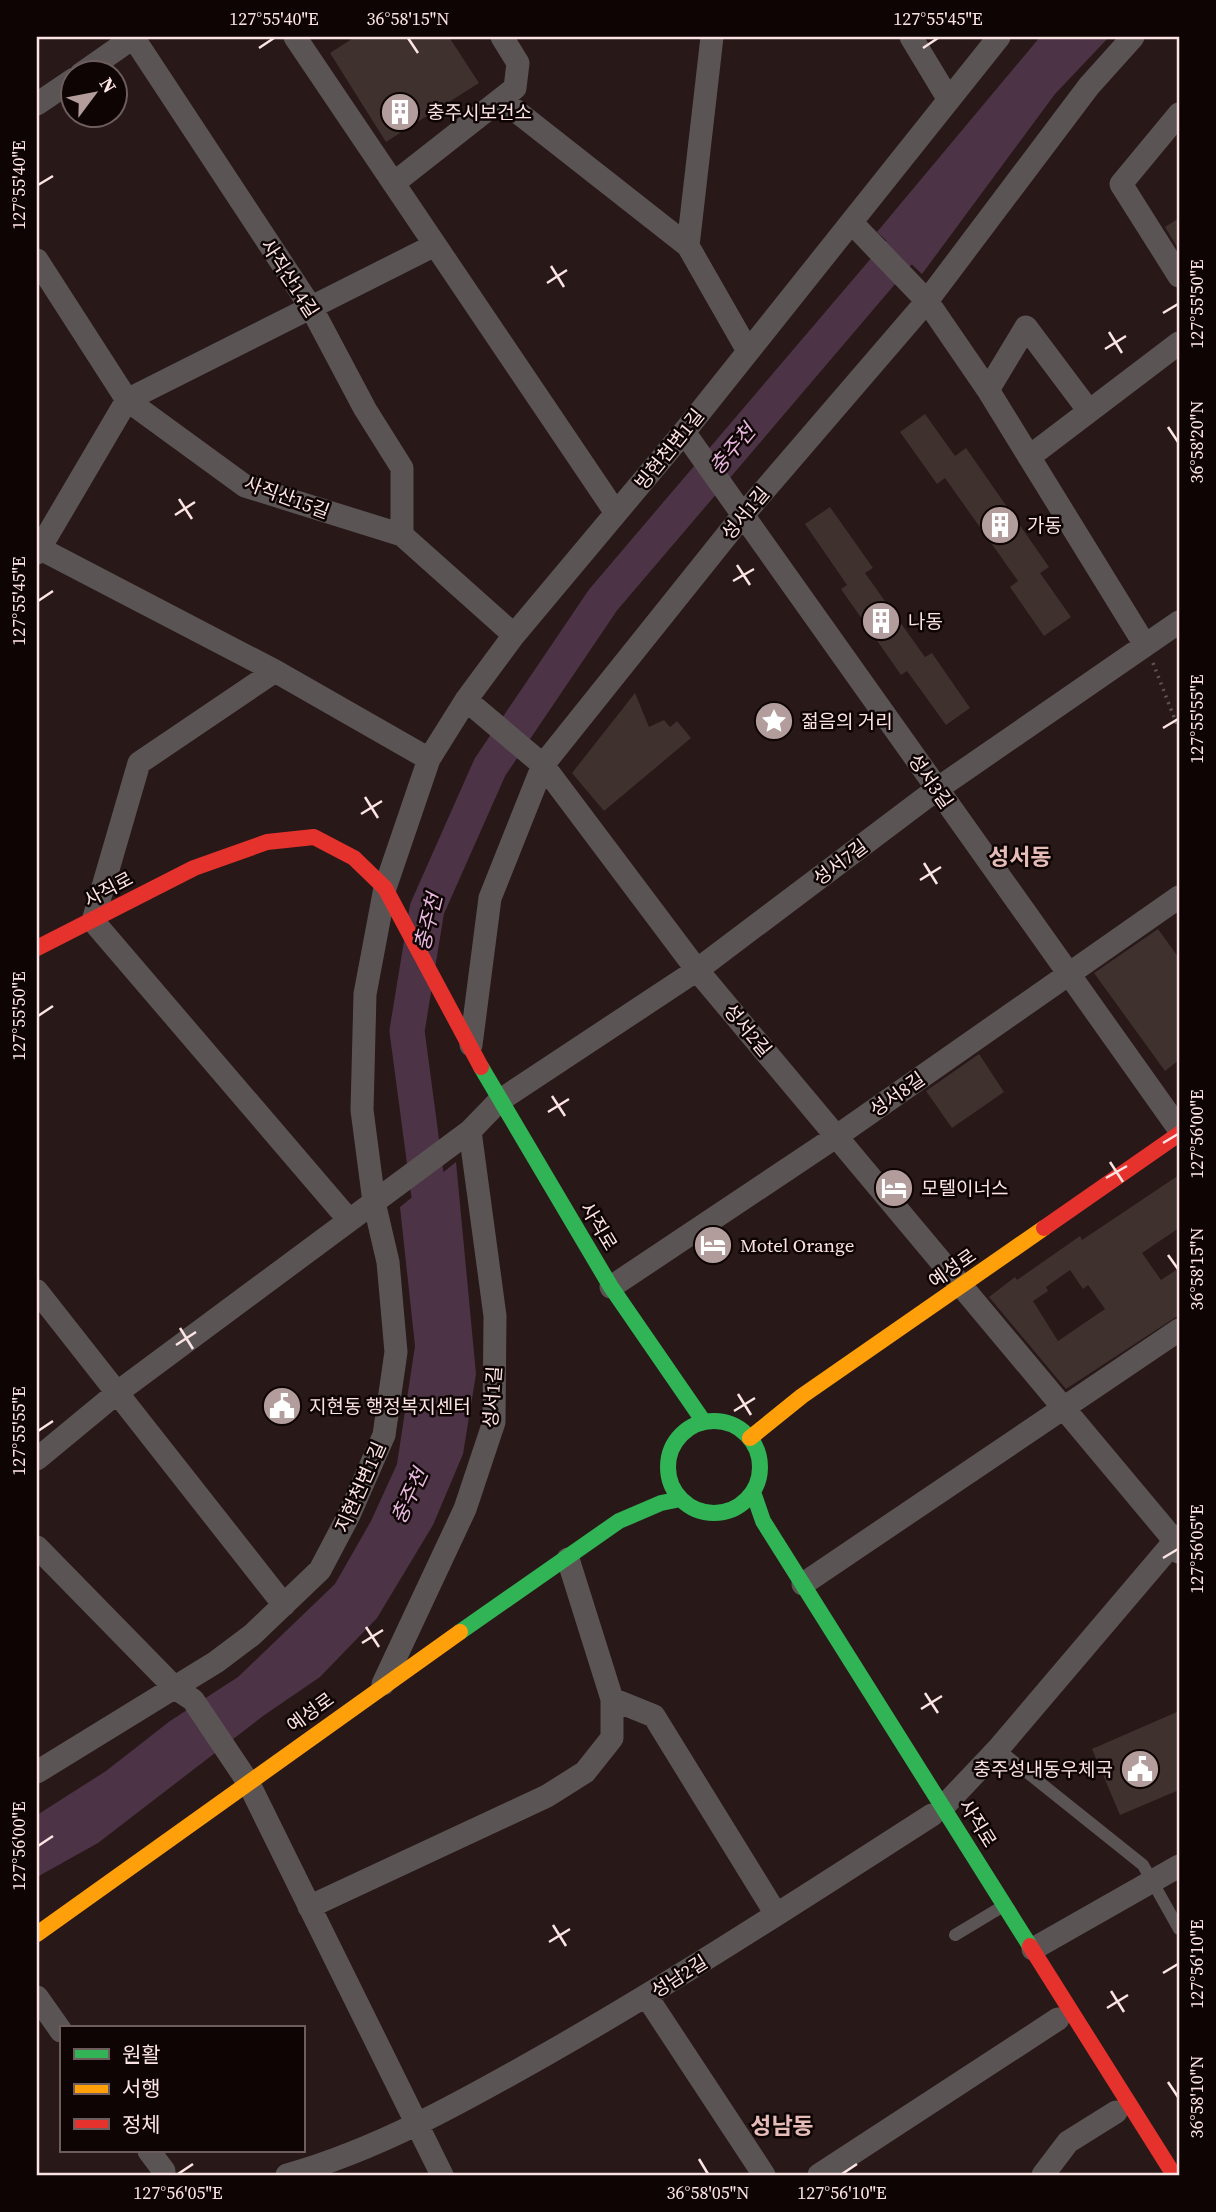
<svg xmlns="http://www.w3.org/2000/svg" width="1216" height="2212" font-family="'Source Serif 4','Noto Sans KR',serif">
  <rect width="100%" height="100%" fill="#291818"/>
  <path fill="#4c3346" d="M1040 37H1109L1055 94 922 274 877 232Z
    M456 1162 476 1374 463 1454 433 1525 377 1618 320 1677 263 1716 98 1843 37 1877V1815L106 1771 170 1721 238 1677 335 1584 371 1521 397 1464 415 1346 400 1207Z"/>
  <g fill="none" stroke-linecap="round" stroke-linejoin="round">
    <path stroke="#4c3346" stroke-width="35" d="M434 1234 407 1031 427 909 490 767 603 600 930 216"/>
  </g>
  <path fill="#3e312e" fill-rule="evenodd" d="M355 37H449L479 83 386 142 330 53Z
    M1179 218V250L1165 227Z
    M925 414 955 456 966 448 1049 567 1040 573 1071 617 1044 636 1010 587 1018 581 945 478 937 484 900 432Z
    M830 507 873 568 865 573 925 657 932 653 970 708 946 725 907 671 901 675 841 589 847 585 805 524Z
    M635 693 649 727 664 720 670 727 677 721 691 738 604 811 572 773Z
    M1158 929 1179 958V1060L1165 1071 1094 973Z
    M979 1054 1004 1092 952 1128 926 1091Z
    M1179 1175V1228L1142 1253 1161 1280 1179 1268V1315L1066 1389 989 1297 1015 1277 1017 1280 1080 1236 1082 1240ZM1070 1270 1083 1289 1088 1285 1105 1309 1058 1341 1033 1301 1048 1291 1046 1287Z
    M1179 1711V1790L1120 1815 1092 1749Z"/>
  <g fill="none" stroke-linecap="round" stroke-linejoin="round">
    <path stroke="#5d5455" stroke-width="3.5" stroke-dasharray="2 5" stroke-linecap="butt" d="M1153 663 1179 730"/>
    <path stroke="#5b5455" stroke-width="12" d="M998 1749 1143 1865 1179 1929
      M955 1935 1005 1905"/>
    <path stroke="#5b5455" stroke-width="23" d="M133 37 312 309 365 409 402 468V535
      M295 37 616 513
      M911 37 949 100
      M81 74 134 37
      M501 99 515 88 518 63 502 37
      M37 104 74 79
      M1179 114 1121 184 1179 276
      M394 183 501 99 688 246 748 351
      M853 224 927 301 988 390 1145 645
      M688 246 712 37
      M37 260 127 400 245 486 402 535 514 635
      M988 390 1026 327 1089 411
      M684 432 1179 1129
      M1029 457 1179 343
      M37 547 275 671 429 759
      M37 553 127 400 435 245
      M275 671 139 763 93 921 349 1220
      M466 700 543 765 697 970 1174 1540 1179 1552
      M471 1045 490 898 543 765 743 515 927 301 1089 86 1133 37
      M611 1287 837 1136 1179 897
      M37 1291 284 1605
      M37 1459 118 1392 470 1131 499 1101 697 970 937 789 1179 622
      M37 1547 175 1688 193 1700 248 1782 442 2175
      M803 1584 1179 1330
      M383 1684 465 1509 494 1422 495 1316 470 1131
      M612 1699 654 1716 776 1914
      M37 1772 216 1662 252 1635 320 1570 349 1515 384 1435 396 1352 388 1262 374 1202 362 1110 365 994 385 888 429 759 466 700 514 635 684 432 999 37
      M943 1807 998 1749 1179 1536
      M309 1907 547 1796 585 1772 612 1738V1699L568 1559
      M1033 1949 1179 1866
      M37 1997 61 2031
      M647 1997 764 2175
      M149 2151 164 2171 163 2175
      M287 2175C377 2150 464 2101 545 2055 677 1980 804 1897 932 1815
      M819 2175 1058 2019
      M1043 2175 1068 2142 1116 2112"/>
    <path stroke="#30b455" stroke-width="16" d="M481 1067 611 1287 704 1422
      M668 1467a46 46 0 1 1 92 0a46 46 0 1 1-92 0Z
      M753 1492 763 1521 1030 1946
      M460 1632 619 1521 661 1503 681 1499"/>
    <path stroke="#ff9f0a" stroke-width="16" d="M750 1438 802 1396 1044 1228
      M37 1934 460 1632"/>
    <path stroke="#e5322d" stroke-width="16" d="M37 948 194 868 267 842 314 837 354 858 385 888 481 1067
      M1044 1228 1179 1134
      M1030 1946 1174 2175"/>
  </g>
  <path fill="none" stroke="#fbe4e3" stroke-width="2.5" d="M408 38 418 53M259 48 274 38M923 48 938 38M38 185 53 176M551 266 564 287M547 283 567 270M1163 313 1178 304M1109 332 1122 353M1105 349 1126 336M1168 427 1178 442M179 499 192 519M175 515 195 502M737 565 750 585M733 581 754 569M38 601 53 591M1163 728 1178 719M365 797 378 818M361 814 382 801M924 863 937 884M920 880 941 867M38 1016 53 1006M552 1096 565 1116M548 1112 569 1099M1163 1143 1178 1134M1110 1162 1123 1182M1106 1178 1127 1166M1168 1255 1178 1269M180 1328 193 1349M176 1345 196 1332M738 1394 751 1415M734 1411 755 1398M38 1431 53 1421M1163 1558 1178 1549M366 1627 379 1647M362 1643 383 1630M925 1693 938 1713M921 1709 942 1696M38 1846 53 1836M553 1925 566 1946M549 1942 570 1929M1163 1973 1178 1964M1111 1991 1124 2012M1107 2008 1128 1995M1168 2082 1178 2097M699 2159 708 2174M178 2174 193 2164M842 2174 857 2164"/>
  <defs>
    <g id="building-disc" transform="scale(2.0125)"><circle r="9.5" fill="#b29d9c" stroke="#0f0404"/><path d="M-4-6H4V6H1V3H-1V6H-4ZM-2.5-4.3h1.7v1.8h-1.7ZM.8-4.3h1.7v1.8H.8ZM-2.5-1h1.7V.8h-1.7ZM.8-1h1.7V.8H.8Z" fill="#fff"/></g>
    <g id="sight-disc" transform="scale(2.0125)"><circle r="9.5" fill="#b29d9c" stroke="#0f0404"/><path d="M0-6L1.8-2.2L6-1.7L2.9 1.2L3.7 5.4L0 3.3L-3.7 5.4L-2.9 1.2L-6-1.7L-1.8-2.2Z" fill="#fff"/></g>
    <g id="hotel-disc" transform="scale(2.0125)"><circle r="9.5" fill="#b29d9c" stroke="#0f0404"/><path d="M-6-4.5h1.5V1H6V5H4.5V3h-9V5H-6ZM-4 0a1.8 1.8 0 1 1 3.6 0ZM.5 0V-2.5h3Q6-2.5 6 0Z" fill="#fff"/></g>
    <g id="civic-disc" transform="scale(2.0125)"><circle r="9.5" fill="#b29d9c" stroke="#0f0404"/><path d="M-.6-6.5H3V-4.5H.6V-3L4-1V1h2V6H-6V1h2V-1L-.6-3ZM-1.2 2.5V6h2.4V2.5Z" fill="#fff"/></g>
  </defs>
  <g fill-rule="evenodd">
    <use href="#building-disc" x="400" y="112"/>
    <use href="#building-disc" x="1000" y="525"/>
    <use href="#building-disc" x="881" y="621"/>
    <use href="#sight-disc" x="774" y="721"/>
    <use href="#hotel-disc" x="894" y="1188"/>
    <use href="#hotel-disc" x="713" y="1245"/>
    <use href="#civic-disc" x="282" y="1406"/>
    <use href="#civic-disc" x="1140" y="1769"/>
  </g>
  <g text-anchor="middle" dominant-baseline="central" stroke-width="5" stroke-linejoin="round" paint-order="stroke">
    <g font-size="19" fill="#fbe4e3" stroke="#0f0404" text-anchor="start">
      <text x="427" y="112">충주시보건소</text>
      <text x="1027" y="525">가동</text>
      <text x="908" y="621">나동</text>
      <text x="801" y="721">젊음의 거리</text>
      <text x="921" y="1188">모텔이너스</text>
      <text x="740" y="1245">Motel Orange</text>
      <text x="309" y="1406">지현동 행정복지센터</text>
      <text x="1113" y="1769" text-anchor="end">충주성내동우체국</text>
    </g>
    <g font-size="19" fill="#fbe4e3" stroke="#0f0404">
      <text transform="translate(290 278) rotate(57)">사직산14길</text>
      <text transform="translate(669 449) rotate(-51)">빙현천변1길</text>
      <text transform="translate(287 497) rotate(20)">사직산15길</text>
      <text transform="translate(745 513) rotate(-50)">성서1길</text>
      <text transform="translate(931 781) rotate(55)">성서3길</text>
      <text transform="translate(840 862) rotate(-37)">성서7길</text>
      <text transform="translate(108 889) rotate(-28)">사직로</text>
      <text transform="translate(748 1030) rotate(50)">성서2길</text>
      <text transform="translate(897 1094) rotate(-35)">성서8길</text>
      <text transform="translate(599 1226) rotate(59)">사직로</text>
      <text transform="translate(952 1268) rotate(-35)">예성로</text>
      <text transform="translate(492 1397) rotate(-86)">성서1길</text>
      <text transform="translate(360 1487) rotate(-66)">지현천변1길</text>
      <text transform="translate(310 1712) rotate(-36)">예성로</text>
      <text transform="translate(978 1823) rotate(58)">사직로</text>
      <text transform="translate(679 1976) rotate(-32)">성남2길</text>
    </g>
    <g font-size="21" font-style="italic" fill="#e8b7e0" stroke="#0f0404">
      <text transform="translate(732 449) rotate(-50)">충주천</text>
      <text transform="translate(428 922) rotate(-76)">충주천</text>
      <text transform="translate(409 1496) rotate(-65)">충주천</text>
    </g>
    <g font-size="23" font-weight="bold" fill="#e6bcb8" stroke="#0f0404">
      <text x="1020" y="857">성서동</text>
      <text x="782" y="2126">성남동</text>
    </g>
  </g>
  <rect width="1216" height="2212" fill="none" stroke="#0f0404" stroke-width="77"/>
  <rect x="60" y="2026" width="245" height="126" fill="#0f0404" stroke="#6d5e5d" stroke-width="2"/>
  <rect x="74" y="2049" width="35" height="10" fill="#30b455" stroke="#6d5e5d" stroke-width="2"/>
  <text x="122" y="2062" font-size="21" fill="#fbe4e3">원활</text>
  <rect x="74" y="2084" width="35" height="10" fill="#ff9f0a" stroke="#6d5e5d" stroke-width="2"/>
  <text x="122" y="2096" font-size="21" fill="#fbe4e3">서행</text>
  <rect x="74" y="2119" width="35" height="10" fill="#e5322d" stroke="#6d5e5d" stroke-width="2"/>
  <text x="122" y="2132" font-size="21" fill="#fbe4e3">정체</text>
  <g transform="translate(94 94) rotate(58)"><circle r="33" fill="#0f0404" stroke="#6d5e5d" stroke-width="2"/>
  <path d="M0-5L12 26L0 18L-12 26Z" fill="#b29d9c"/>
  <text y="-10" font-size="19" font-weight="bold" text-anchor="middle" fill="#fbe4e3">N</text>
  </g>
  <rect x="38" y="38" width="1140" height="2136" fill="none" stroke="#fbe4e3" stroke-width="2.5"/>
  <g font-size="18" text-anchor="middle" fill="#fbe4e3">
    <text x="274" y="25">127°55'40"E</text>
    <text x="408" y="25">36°58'15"N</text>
    <text x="938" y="25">127°55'45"E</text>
    <text transform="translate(19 185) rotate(-90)" y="6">127°55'40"E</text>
    <text transform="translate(1197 304) rotate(-90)" y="6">127°55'50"E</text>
    <text transform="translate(1197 442) rotate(-90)" y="6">36°58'20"N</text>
    <text transform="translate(19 601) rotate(-90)" y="6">127°55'45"E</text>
    <text transform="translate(1197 719) rotate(-90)" y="6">127°55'55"E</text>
    <text transform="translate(19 1016) rotate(-90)" y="6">127°55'50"E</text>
    <text transform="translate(1197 1134) rotate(-90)" y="6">127°56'00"E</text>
    <text transform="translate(1197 1269) rotate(-90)" y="6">36°58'15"N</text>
    <text transform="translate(19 1431) rotate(-90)" y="6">127°55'55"E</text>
    <text transform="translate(1197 1549) rotate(-90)" y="6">127°56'05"E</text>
    <text transform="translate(19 1846) rotate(-90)" y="6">127°56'00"E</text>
    <text transform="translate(1197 1964) rotate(-90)" y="6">127°56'10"E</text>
    <text transform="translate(1197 2097) rotate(-90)" y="6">36°58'10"N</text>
    <text x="178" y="2199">127°56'05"E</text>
    <text x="708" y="2199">36°58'05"N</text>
    <text x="842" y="2199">127°56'10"E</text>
  </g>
</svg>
